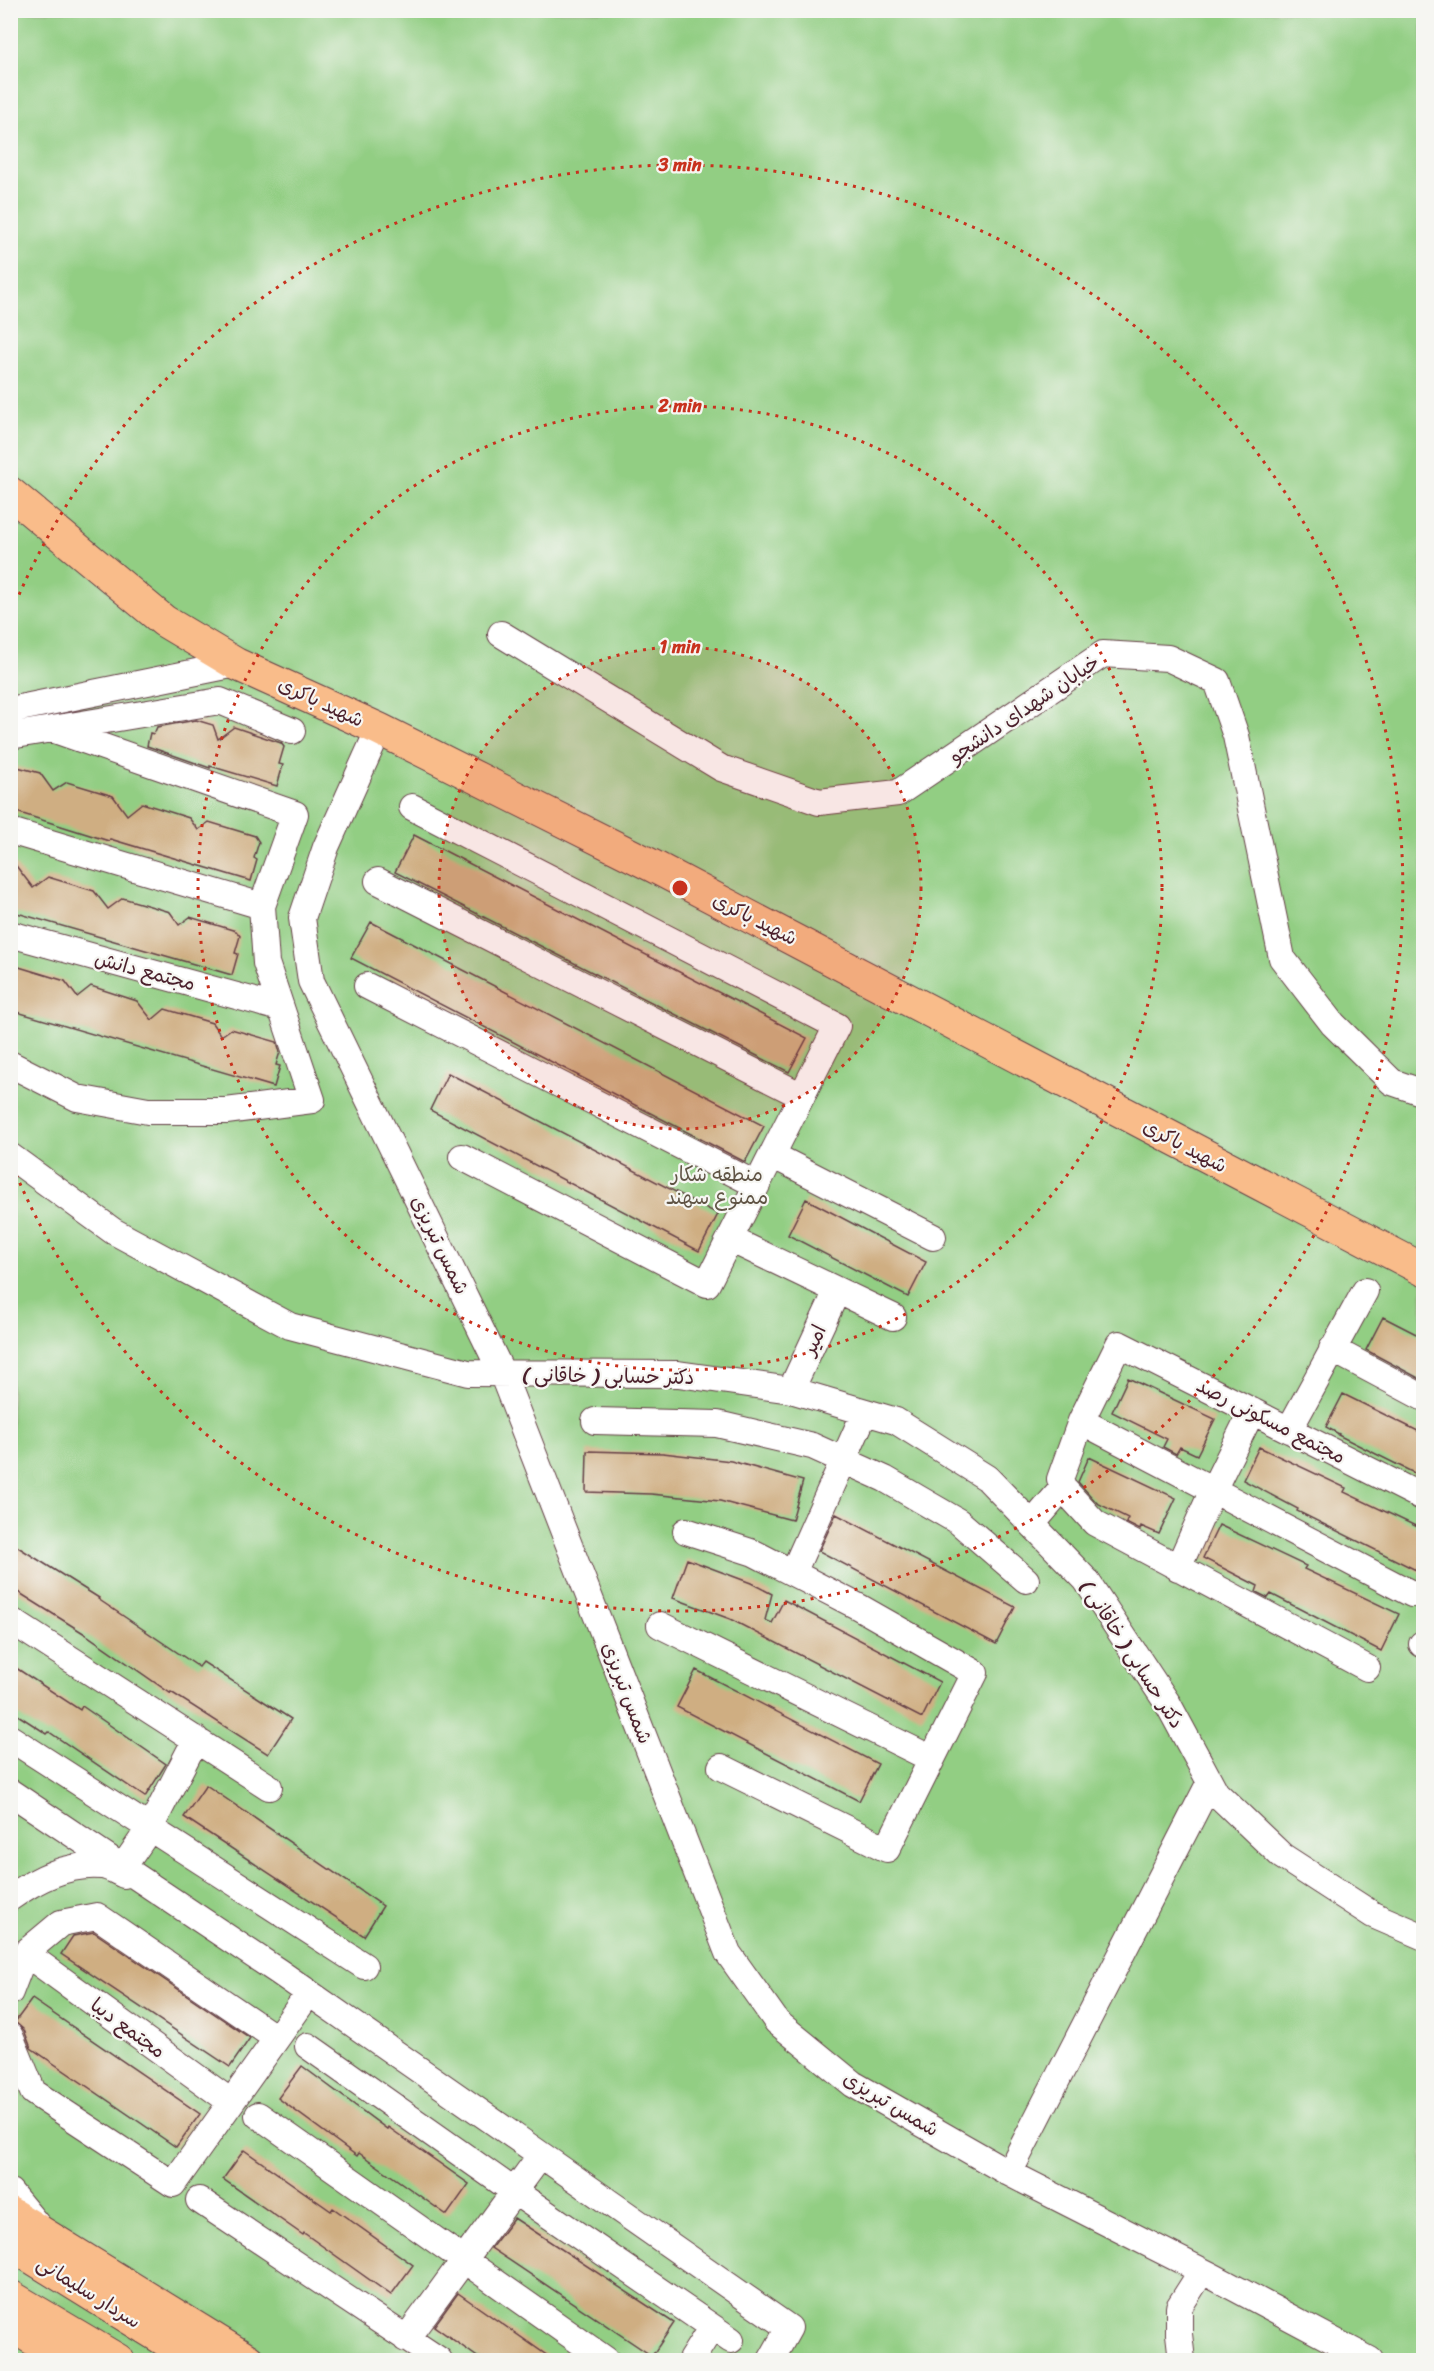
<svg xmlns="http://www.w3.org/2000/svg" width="1434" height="2371" font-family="Sriracha,'Playpen Sans Arabic',sans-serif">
  <rect width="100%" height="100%" fill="#f6f6f2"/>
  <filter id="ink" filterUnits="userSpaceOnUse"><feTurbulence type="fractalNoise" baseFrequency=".0167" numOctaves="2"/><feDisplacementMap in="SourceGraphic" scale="12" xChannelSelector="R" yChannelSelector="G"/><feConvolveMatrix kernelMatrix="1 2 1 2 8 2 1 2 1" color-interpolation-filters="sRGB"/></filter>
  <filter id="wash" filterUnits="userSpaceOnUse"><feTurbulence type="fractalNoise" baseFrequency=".008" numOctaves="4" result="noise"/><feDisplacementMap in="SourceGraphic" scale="24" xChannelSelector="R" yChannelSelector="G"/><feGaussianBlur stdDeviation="1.35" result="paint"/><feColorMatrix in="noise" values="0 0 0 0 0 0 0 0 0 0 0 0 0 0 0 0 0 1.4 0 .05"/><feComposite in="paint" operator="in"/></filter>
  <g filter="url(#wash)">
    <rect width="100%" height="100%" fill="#f4ebda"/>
    <path fill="#92ce83" stroke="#6e7657" stroke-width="1.5" d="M11 11H1423V2360H11Z"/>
    <g id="blocks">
      <path fill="#cfae82" d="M196 720 213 725 218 739 234 727 281 743 284 747 279 764 283 765 277 786 210 766V768L147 746 150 733 154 734 157 727Z
        M10 765 40 773 53 791 67 782 113 796 127 815 142 803 189 818 198 830 209 822 255 836 259 842 254 858 257 860 251 881 110 839 109 841 10 810Z
        M414 835 807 1038 789 1072 395 872Z
        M10 858 33 888 48 877 94 891 108 909 123 898 170 912 179 925 190 917 236 931 240 936 235 953 238 954 232 975 10 911Z
        M371 922 764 1126 745 1162 351 958Z
        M19 967 65 981 77 997 91 986 137 1001 152 1020 165 1009 212 1023 221 1036 231 1029 277 1042 280 1052 276 1065 280 1066 274 1087 10 1010V978L13 971Z
        M448 1073 718 1214 699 1251 430 1110Z
        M806 1199 926 1262 908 1297 788 1235Z
        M1383 1317 1424 1338V1381L1366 1350Z
        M1128 1378 1215 1419 1197 1455 1180 1447 1176 1454 1163 1447 1167 1439 1112 1412Z
        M1343 1394 1424 1434V1478L1338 1435 1339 1434 1326 1427Z
        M1259 1447 1346 1488 1344 1492 1424 1530V1574L1297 1511 1298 1509 1243 1480Z
        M587 1451 663 1453 731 1461 803 1481 792 1520 720 1501 651 1494 586 1492Z
        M1089 1457 1176 1498 1159 1534 1141 1526 1140 1530 1126 1523 1128 1518 1097 1503 1078 1482Z
        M836 1514 1015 1607 996 1644 819 1551Z
        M1219 1525 1306 1566 1304 1569 1399 1614 1381 1651 1271 1594 1268 1598 1256 1592 1258 1586 1203 1558Z
        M10 1542 99 1598 98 1599 199 1667 203 1662 291 1719 268 1754 171 1692 170 1693 85 1634 10 1587Z
        M687 1559 751 1583 772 1594 765 1620 772 1623 784 1600 940 1682 922 1718 730 1619 673 1598Z
        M10 1664 80 1710 82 1706 166 1764 145 1797 49 1732 47 1734 10 1710Z
        M696 1670 878 1764 859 1801 677 1707Z
        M206 1785 383 1906 364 1936 184 1817Z
        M94 1932 250 2038 230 2067 61 1954 73 1936Z
        M32 1999 200 2114 176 2147 31 2048 24 2030 15 2022Z
        M302 2066 387 2129 388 2127 469 2184 447 2215 359 2153 357 2156 278 2098Z
        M244 2150 331 2211 333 2208 413 2265 391 2295 304 2233 303 2235 223 2179Z
        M514 2218 674 2323 652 2356 491 2248Z
        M458 2293 555 2361H483L434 2326Z"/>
    </g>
  </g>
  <g filter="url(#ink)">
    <use href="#blocks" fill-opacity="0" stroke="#643e45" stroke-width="1.5"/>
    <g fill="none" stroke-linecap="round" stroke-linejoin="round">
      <g stroke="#643e45" stroke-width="28">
        <path id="minor" d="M501 634 721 768 819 802 898 793 1103 654 1168 658 1217 681 1236 736 1282 958 1333 1024 1392 1082 1424 1093
          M10 710 236 664
          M379 729 326 847 302 918 311 981 502 1373 728 1953 777 2022 853 2084 1009 2173 1212 2276 1370 2360
          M10 736 220 701 292 731
          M412 807 837 1026 707 1284 462 1157
          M10 831 262 906
          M378 881 802 1096
          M10 934 280 1008
          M367 986 757 1185
          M10 1064 77 1098 148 1111H226L312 1100 266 963 262 906 295 814 52 729
          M772 1155 933 1237
          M10 1156 113 1231 290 1326 468 1373 678 1374 791 1390 896 1421 987 1478 1086 1580 1168 1704 1216 1793 1282 1856 1373 1915 1424 1937
          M730 1239 893 1317
          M1332 1349 1424 1398
          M791 1390 837 1291
          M595 1421 717 1424 812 1446 885 1479 959 1522 1026 1580
          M1081 1421 1412 1594
          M1289 1430 1365 1291
          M1032 1524 1063 1488
          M686 1531 754 1553 859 1607 975 1673 887 1849 721 1767
          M1178 1568 1213 1490 1252 1411
          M793 1573 865 1412
          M10 1620 269 1787
          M660 1625 932 1759
          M1422 1644 1424 1645
          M1367 1668 1095 1523 1063 1488 1060 1479 1081 1421 1119 1344 1424 1498
          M10 1738 364 1966
          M10 1792 279 1972 789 2328 771 2360
          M123 1867 150 1828 196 1739
          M10 1898C36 1879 68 1863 102 1866 109 1867 117 1872 124 1875
          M25 1953 231 2102
          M10 1992 25 1953 61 1923 97 1916 276 2038
          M10 2036 33 2092 173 2184 309 1993
          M308 2046 515 2192 731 2340
          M258 2115 606 2360
          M1009 2173 1210 1782
          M10 2192 38 2226
          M199 2200 439 2360
          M406 2339 541 2155
          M691 2360 712 2327
          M1182 2360 1179 2334V2307L1202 2271"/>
      </g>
      <g stroke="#643e45" stroke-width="34">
        <path id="major" d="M10 493 164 621 236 664 379 729 653 866 1424 1270
          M10 2213 248 2360
          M10 2244 197 2360
          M10 2296 118 2360
          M10 2325 68 2360"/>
      </g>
      <use href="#minor" stroke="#fff" stroke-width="26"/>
      <use href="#major" stroke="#f9bc8a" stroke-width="32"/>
    </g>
  </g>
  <circle cx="680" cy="888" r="241" fill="#c8321e" fill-opacity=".12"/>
  <g fill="none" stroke="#c8321e" stroke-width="3" stroke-dasharray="3 6">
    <circle cx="680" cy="888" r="241"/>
    <circle cx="680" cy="888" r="482"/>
    <path d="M12 611A723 723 0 1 1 12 1165"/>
  </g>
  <g text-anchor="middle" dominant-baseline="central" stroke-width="4.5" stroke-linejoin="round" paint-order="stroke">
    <g font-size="20" fill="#4a1f2b" stroke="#f6f6f2">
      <text transform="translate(321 702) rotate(25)">شهید باکری</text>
      <text transform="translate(1024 709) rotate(-34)">خیابان شهدای دانشجو</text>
      <text transform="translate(755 919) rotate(27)">شهید باکری</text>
      <text transform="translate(145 971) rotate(15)">مجتمع دانش</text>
      <text transform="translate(1185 1146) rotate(28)">شهید باکری</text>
      <text transform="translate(440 1245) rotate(64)">شمس تبریزی</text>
      <text transform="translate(814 1340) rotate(-65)">امیر</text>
      <text transform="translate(608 1376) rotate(1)">دکتر حسابی ( خاقانی )</text>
      <text transform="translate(1271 1421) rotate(27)">مجتمع مسکونی رصد</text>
      <text transform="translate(1132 1654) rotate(57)">دکتر حسابی ( خاقانی )</text>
      <text transform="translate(627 1693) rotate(69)">شمس تبریزی</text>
      <text transform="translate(128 2028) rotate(36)">مجتمع دیبا</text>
      <text transform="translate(891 2104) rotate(31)">شمس تبریزی</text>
      <text transform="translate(89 2292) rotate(32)">سردار سلیمانی</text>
    </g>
    <g font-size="20" fill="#605445" stroke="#f6f6f2">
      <text x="717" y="1174">منطقه شکار<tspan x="717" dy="23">ممنوع سهند</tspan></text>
    </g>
  </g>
  <circle cx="680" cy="888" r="9" fill="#c8321e" stroke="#f6f6f2" stroke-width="3"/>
  <g font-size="18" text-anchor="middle" font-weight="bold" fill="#c8321e" stroke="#f6f6f2" stroke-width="4.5" stroke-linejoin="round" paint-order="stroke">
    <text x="680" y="171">3 min</text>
    <text x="680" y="412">2 min</text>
    <text x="680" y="653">1 min</text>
  </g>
  <rect width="1434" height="2371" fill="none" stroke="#f6f6f2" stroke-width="36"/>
</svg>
